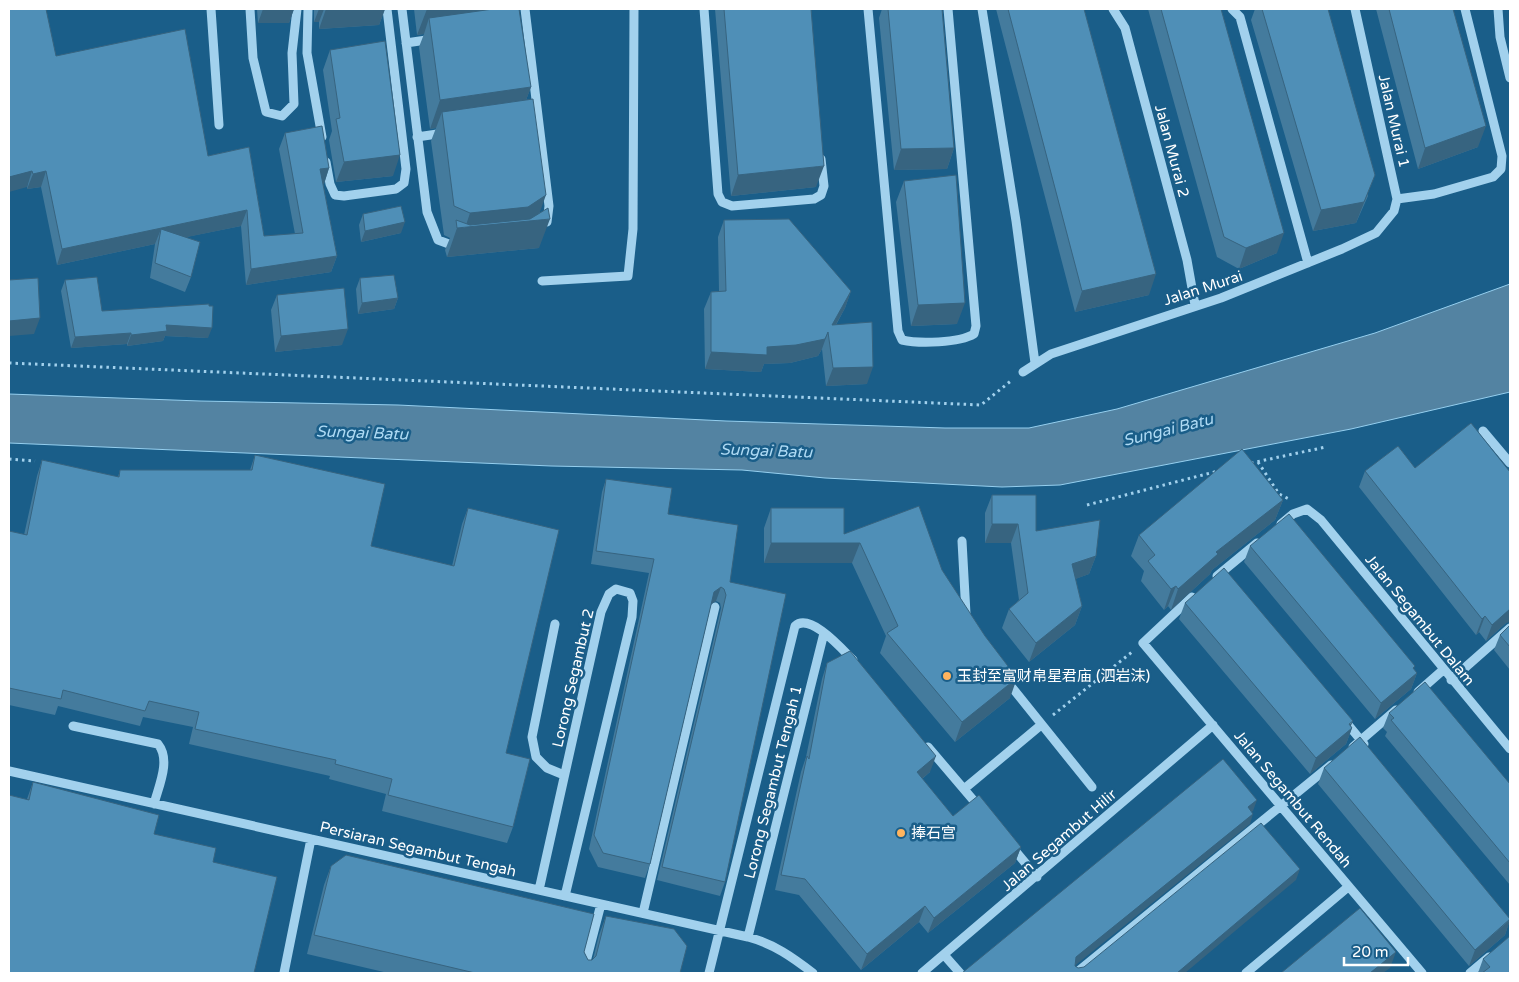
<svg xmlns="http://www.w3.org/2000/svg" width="1519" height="982" font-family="'Varela Round','Noto Sans SC',sans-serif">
  <rect width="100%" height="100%" fill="#1a5e89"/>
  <path fill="#5383a2" stroke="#95cfef" d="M1510 284V392L1351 429 1060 485 1002 487 825 478 742 470 551 466 9 443V394L200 401 398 405 726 421 945 428H1029L1117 409 1375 333Z"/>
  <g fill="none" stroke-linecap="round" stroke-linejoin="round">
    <path stroke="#a2d1ed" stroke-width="3" stroke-dasharray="2.5 4" stroke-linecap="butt" d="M9 363 981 405 1012 380
      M9 459 35 461
      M1258 462 1279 494 1289 499
      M1251 463 1326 447
      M1087 505 1218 471
      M1053 715 1132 652"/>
    <path stroke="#a2d1ed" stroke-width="9" d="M211 9 219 125
      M250 9 253 58 266 112 282 116 294 104 292 53 297 9
      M308 9 307 53 322 137
      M402 9 427 212 438 240 457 247
      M525 9 549 206 547 222
      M704 9 718 194 722 202 732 206 814 199 821 195 824 186 821 159
      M868 9 898 331 902 340C919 344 959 343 974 334L976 326 948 9
      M982 9 1016 221 1035 363
      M1113 9 1125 28 1187 260 1195 305
      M1232 9 1240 17 1308 263
      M1498 9 1500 37 1510 78
      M406 43 433 39
      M417 137 444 133
      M326 162 330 184 335 195 344 196 396 189 404 183 406 169 387 9
      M1397 199 1434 194 1493 177 1501 169 1502 156 1465 9
      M542 281 628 276 633 229 634 9
      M1023 372 1051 354 1221 298 1342 249 1376 233 1394 211 1397 199 1355 9
      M1483 431 1510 463
      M1281 524 1293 514 1307 509 1321 520 1510 749
      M962 541 966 614
      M1217 576 1257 543
      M1192 597 1143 643 1422 973
      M555 624 532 737 536 757 547 768 564 775
      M1006 680 1092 787
      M1451 680 1510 628
      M1418 692 1443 670
      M1345 721 1364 744
      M73 726 158 744C171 760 159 785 154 804
      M928 747 980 808
      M1353 747 1396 710
      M9 771 748 937C774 944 792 957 813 973
      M964 789 1041 725
      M1012 847 1037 877
      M539 890 601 612 609 594 616 589 630 593 633 601 632 617 565 896
      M643 913 715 607
      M748 937 824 633
      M945 956 960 973
      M284 973 311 839
      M583 973 601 904
      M709 973 795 626C810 612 842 649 853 660
      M922 973 1213 725
      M1076 973 1331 765
      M1246 973 1348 887
      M1470 973 1489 957"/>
  </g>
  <path fill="#447b9d" d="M257 9H294L289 23H258Z
    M314 9H385L379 25 319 29V22H314Z
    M414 9H486V10L531 87 526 100 540 214 539 248 447 257 445 250 450 238 444 235 431 141 436 128 430 129 419 47 424 34 417 35Z
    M715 9H811L816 187 731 196Z
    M882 9H942L954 148 947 169 894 170 879 18Z
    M996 9H1084L1149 295 1075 312Z
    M1148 9H1221L1277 253 1239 269 1217 257Z
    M1255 9H1328L1368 196 1356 223 1313 231 1251 20Z
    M1376 9H1453L1478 147 1418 169Z
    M330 50 393 176 336 182 329 140 332 131 323 70Z
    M56 56 208 156 249 147 264 236 295 234 279 149 285 133 329 168 324 184H323L337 256 331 272 246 285 241 226 186 237 191 277 185 292 150 278 155 244 57 265 41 187 27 189V187Z
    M904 181 957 324 911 326 896 202Z
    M363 214 401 233 361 242 359 225Z
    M724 220 851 291 845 308 836 325 867 384 826 386 822 349 818 356 790 363 764 364 761 372 705 369 704 309 711 292 719 291 718 237Z
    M360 278 398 298 394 309 358 314 356 289Z
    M65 280 102 311 208 338 165 336 163 341 127 346V344L71 348 61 291Z
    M277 295 342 345 275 352 271 310Z
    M255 455 371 546 452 566 462 524 468 508 506 753 513 827 507 843 382 811 386 794 329 779 330 776 189 744 193 727 143 717 140 726 58 706 55 715 9 705V531L24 535 37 476 42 460 118 477 120 470H250Z
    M1365 471 1506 623 1486 641 1479 632 1476 635 1359 487Z
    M606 479 668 514 730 582 725 882 720 896 657 880 721 608 720 603 716 601 711 604 650 864 645 878 598 867 589 849 649 573 591 564 602 492Z
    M992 495 1036 531 1096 556 1089 574 1075 579 1082 606 1075 625 1029 662 1002 628 1009 609 1019 600 1011 543H985V513Z
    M1283 500 1275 520 1212 570 1210 574 1171 610 1168 606 1164 610 1141 581 1144 571 1131 556 1139 535Z
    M771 508 942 570 1010 698 955 742 880 653 886 636 852 563H764V528Z
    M1250 546 1417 673 1411 689 1375 719 1244 562Z
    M1185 603 1351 726 1352 728 1346 744 1310 774 1179 619Z
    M1510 625V670L1494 650 1500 635Z
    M827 663 930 772 922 779 953 816 1021 847 1015 863 928 933 919 922 861 970 799 895 775 890 801 772 806 757 822 679Z
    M1389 713 1510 784V885L1385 736 1387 732 1383 728Z
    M1324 768 1510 919 1505 935 1469 966 1318 784Z
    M33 782 154 834 213 862 27 799Z
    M331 866 584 952 588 960H592L593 959 599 935 606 916 680 973H388L307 954 324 885Z
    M1483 959 1510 973H1478Z"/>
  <path fill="#376480" d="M263 9H294L289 23H258Z
    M319 9H324L319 22H314Z
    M326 9H385L379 25 319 29Z
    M427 9H486L480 26 429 18 424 34 417 35Z
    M531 87 520 116 442 112 436 128 430 129 440 100Z
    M1486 126 1478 147 1418 169 1425 148Z
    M954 148 947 169 894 170 901 149Z
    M400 155 393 176 336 182 344 162Z
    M824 166 816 187 731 196 738 175Z
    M329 168 324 184 314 185 320 169Z
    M32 171 27 187 9 192V177Z
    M46 171 41 187 27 189 33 174Z
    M1375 175 1356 223 1313 231 1321 210Z
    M546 195 537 220 550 219 539 248 447 257 457 228H465L470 213Z
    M247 210 241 226 158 243 161 229 155 244 57 265 62 249Z
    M405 222 401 233 361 242 365 231Z
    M1284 233 1277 253 1239 269 1246 248Z
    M337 256 331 272 246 285 251 269Z
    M1156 274 1149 295 1075 312 1082 291Z
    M851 291 845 308 829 337 832 325Z
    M398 298 394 309 358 314 362 303Z
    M965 303 957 324 911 326 918 305Z
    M40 318 34 334 9 336V321Z
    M166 325 212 328 208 338 165 336 163 341 127 346 131 335Z
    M348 329 342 345 275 352 281 336Z
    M828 332 822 349 818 356 790 363 764 364 761 372 705 369 711 352 767 347Z
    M131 333 127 344 71 348 75 337Z
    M873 367 867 384 826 386 833 368Z
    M1283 500 1275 520 1212 570 1210 574 1171 610 1178 589 1216 552Z
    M992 524H1018L1011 543H985Z
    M771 543H860L852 563H764Z
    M1096 556 1089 574 1065 583 1072 564Z
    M1176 586 1168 606 1164 610 1171 589Z
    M721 587 716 601 709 606 714 592Z
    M1082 606 1075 625 1029 662 1036 643Z
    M1510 609V622L1506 623 1486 641 1492 625Z
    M1485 616 1479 632 1476 635 1482 619Z
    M1415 666 1411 678 1417 673 1411 689 1375 719 1381 703Z
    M1017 678 1010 698 955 742 962 722Z
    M1353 721 1349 730 1352 728 1346 744 1310 774 1316 758Z
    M936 756 930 772 911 788 917 772Z
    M1257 800 1253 811 1244 818 1248 807Z
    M1253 814 1250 824 1072 968 1076 957Z
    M1021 847 1015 863 928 933 934 918Z
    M1300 869 1296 880 1185 973H1177Z
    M925 906 919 922 861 970 867 954Z
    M1510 920 1505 935 1469 966 1475 950Z
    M1396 952 1390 968 1383 973H1370Z"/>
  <path fill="#4f8fb7" stroke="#376480" d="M9 9H46L56 56 185 29 208 156 249 147 264 236 303 233 285 133 322 126 329 168 320 169 337 256 251 269 247 210 62 249 46 171 33 174 32 171 9 177Z
    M493 9H519L531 87 440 100 429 18Z
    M724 9H811L824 166 738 175Z
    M888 9H942L954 148 901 149Z
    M1008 9H1084L1156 274 1082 291Z
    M1161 9H1221L1284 233 1246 248 1224 237Z
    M1262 9H1328L1375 175 1364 202 1321 210Z
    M1389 9H1453L1486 126 1425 148Z
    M385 41 400 155 344 162 336 119 340 118 330 50Z
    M533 99 546 195 528 207 470 213 454 206 442 112Z
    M956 175 965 303 918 305 904 181Z
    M401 206 405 222 365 231 363 214Z
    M548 208 550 219 457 228 456 220 470 225 530 219Z
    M789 219 851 291 832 325 872 322 873 367 833 368 828 332 825 339 796 345 767 347V355L711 352V292L726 291 724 220Z
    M161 229 200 242 191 277 155 263Z
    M394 275 398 298 362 303 360 278Z
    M97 277 102 311 209 304V306H213L212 328 166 325 167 331 131 335V333L75 337 65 280Z
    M38 278 40 318 9 321V280Z
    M344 288 348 329 281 336 277 295Z
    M1471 423 1510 472V609L1492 625 1485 616 1482 619 1365 471 1398 446 1415 468Z
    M1242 449 1283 500 1216 552 1218 554 1178 589 1176 586 1171 589 1148 561 1155 555 1139 535Z
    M255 455 385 484 371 546 454 566 468 508 559 530 506 753 530 759 513 827 388 795 392 779 335 764 336 760 195 729 199 712 149 701 145 711 63 690 61 699 9 688V531L27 535 42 460 119 477 120 470H252Z
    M606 479 672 488 668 514 738 525 730 582 786 594 725 882 662 867 726 595 724 589 721 587 714 592 650 864 603 853 594 835 654 559 596 551Z
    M992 495H1036V531L1100 520 1096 556 1072 564 1082 606 1036 643 1009 609 1028 593 1018 524H992Z
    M919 506 942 570 985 636 1017 678 962 722 887 633 898 626 860 543H771V508H844V534Z
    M1289 514 1415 666 1413 668 1417 673 1381 703 1250 546Z
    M1224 568 1353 721 1349 724 1352 728 1316 758 1185 603Z
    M1510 625V647L1500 635Z
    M850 651 936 756 917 772 953 816 979 795 1021 847 934 918 925 906 867 954 805 879 781 875 807 756 809 759 827 663Z
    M1425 682 1510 784V863L1391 720 1394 718 1389 713Z
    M1360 737 1510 919 1475 950 1324 768Z
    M1223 759 1257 800 1248 807 1253 814 1076 957 1075 966 1078 968 1084 967 1261 823 1300 869 1177 973H962Z
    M33 782 159 815 154 834 216 848 213 862 277 877 254 973H9V795L29 800Z
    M346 855 594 914 584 952 588 960H592L596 956 606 916 674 929 687 946 680 973H475L314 935 331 866Z
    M1360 908 1396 952 1370 973H1281Z
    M1510 936V973H1482L1490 967 1483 959Z"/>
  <g fill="#ffb45e" stroke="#1a5e89" stroke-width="2">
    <circle cx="947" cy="676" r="5"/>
    <circle cx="901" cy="833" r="5"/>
  </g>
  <g text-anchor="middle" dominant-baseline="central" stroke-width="5" stroke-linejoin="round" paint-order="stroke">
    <g font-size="15" fill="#fff" stroke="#1a5e89">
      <text transform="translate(1394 121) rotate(77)">Jalan Murai 1</text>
      <text transform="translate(1172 151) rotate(75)">Jalan Murai 2</text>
      <text transform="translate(1203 288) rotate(-18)">Jalan Murai</text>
      <text transform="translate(1420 620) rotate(51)">Jalan Segambut Dalam</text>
      <text transform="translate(573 678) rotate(-77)">Lorong Segambut 2</text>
      <text transform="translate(773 782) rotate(-76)">Lorong Segambut Tengah 1</text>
      <text transform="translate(1293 799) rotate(50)">Jalan Segambut Rendah</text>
      <text transform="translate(1059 840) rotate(-41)">Jalan Segambut Hilir</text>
      <text transform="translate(418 849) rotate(13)">Persiaran Segambut Tengah</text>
    </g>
    <g font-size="15" fill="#fff" stroke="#1a5e89" text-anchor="start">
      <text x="957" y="676">玉封至富财帛星君庙 (泗岩沫)</text>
      <text x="911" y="833">捧石宫</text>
    </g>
    <g font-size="16" font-style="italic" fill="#aedaf4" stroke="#1a5e89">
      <text transform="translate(1168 430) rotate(-14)">Sungai Batu</text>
      <text transform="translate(362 433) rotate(2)">Sungai Batu</text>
      <text transform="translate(766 451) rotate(2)">Sungai Batu</text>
    </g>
  </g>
  <rect width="1519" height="982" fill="none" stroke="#ffffff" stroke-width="20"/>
  <path d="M1344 957v8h64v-8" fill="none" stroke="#ffffff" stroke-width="2.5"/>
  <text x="1352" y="957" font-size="15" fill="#ffffff" stroke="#1a5e89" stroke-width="4" paint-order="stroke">20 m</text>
</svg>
